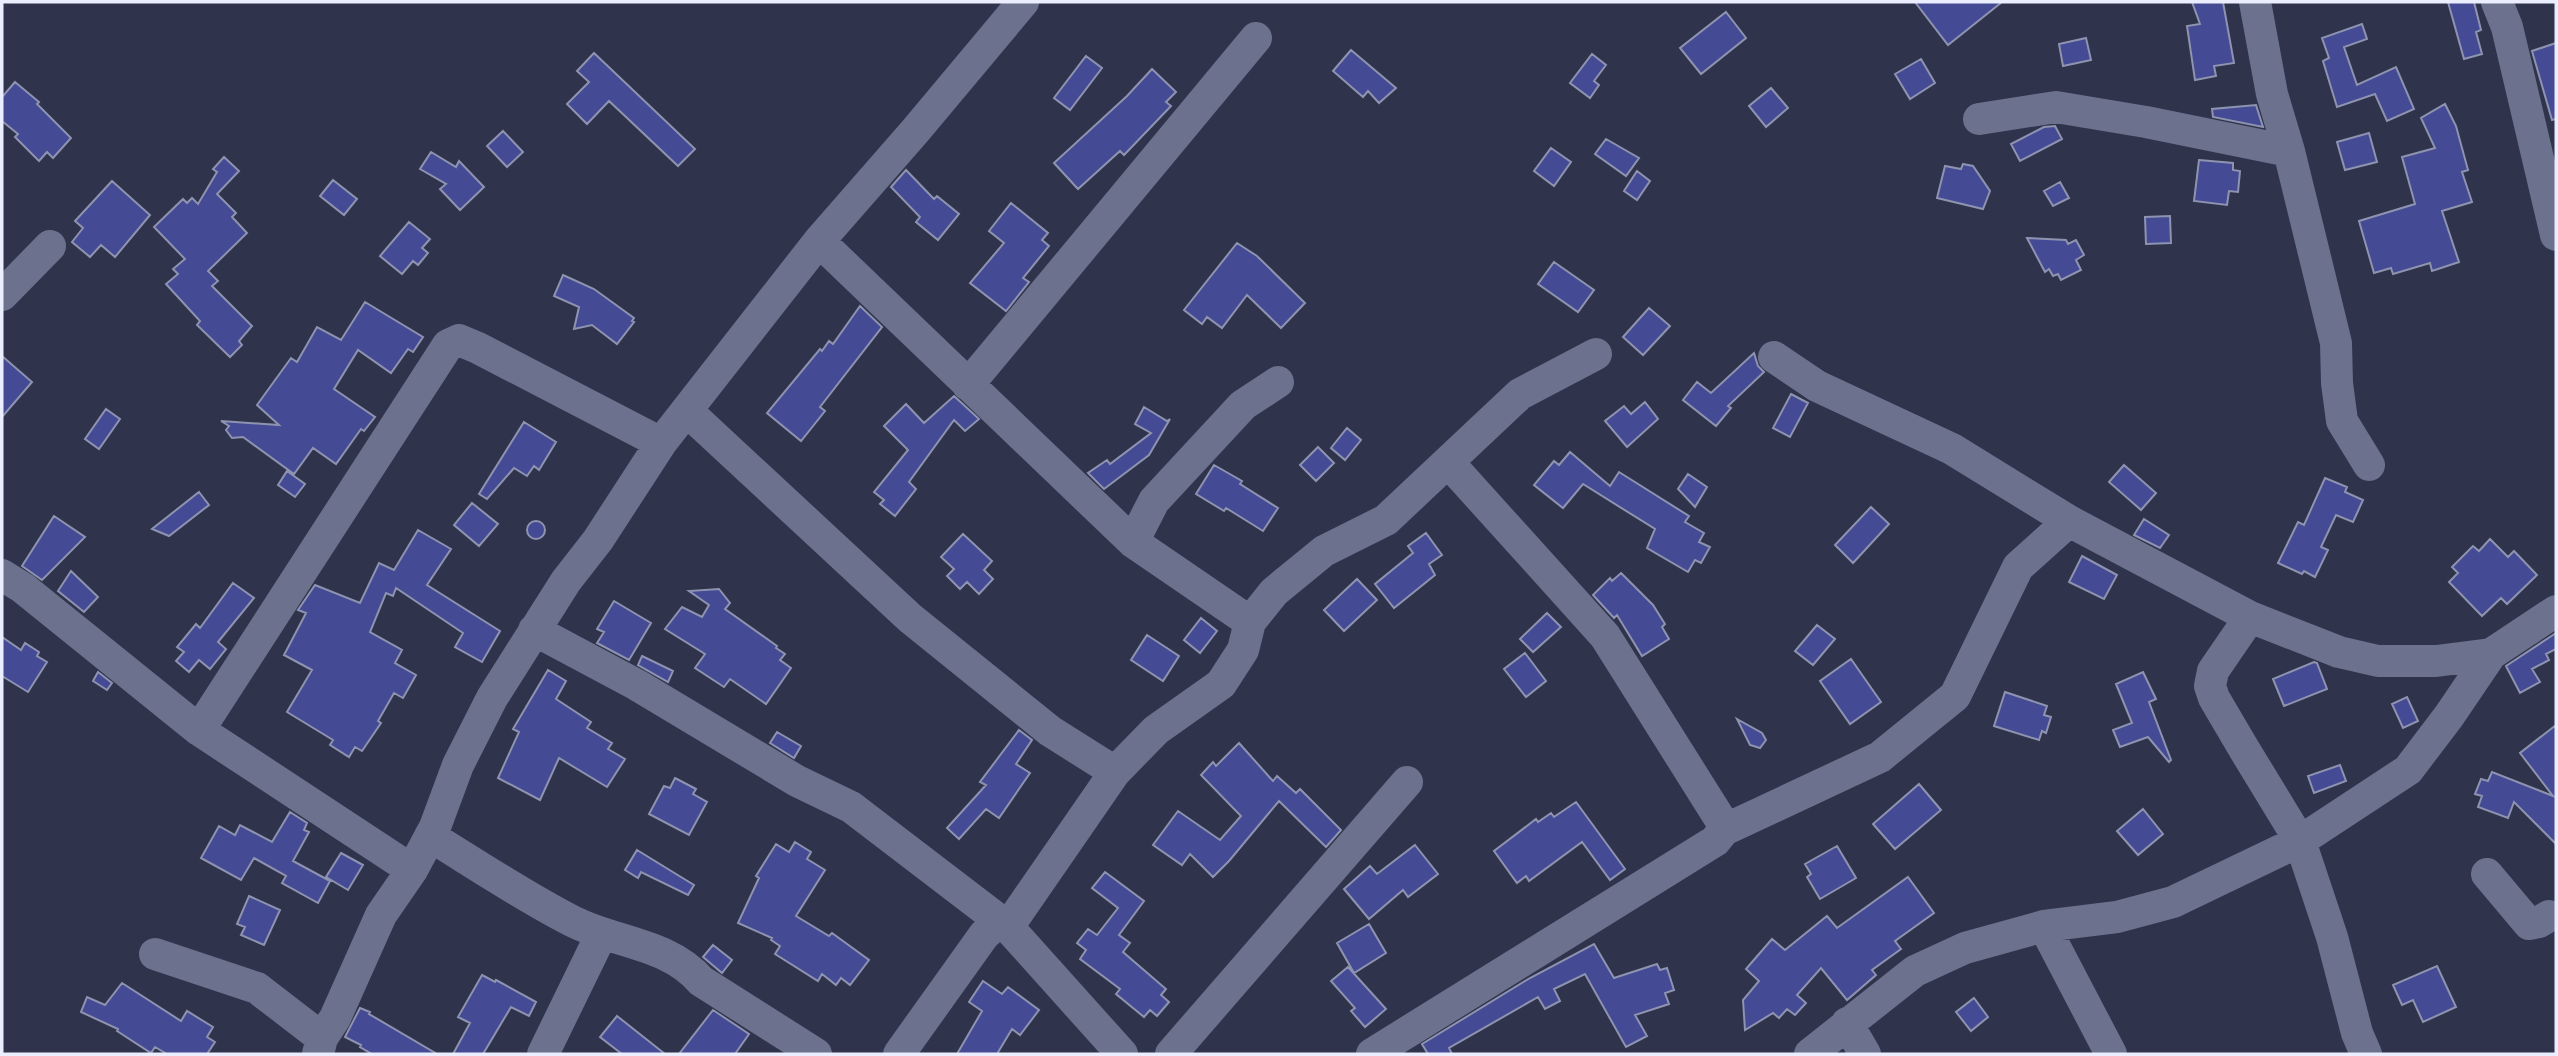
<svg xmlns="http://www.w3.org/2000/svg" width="2558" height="1056" font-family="'Noto Sans',sans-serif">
  <rect width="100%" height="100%" fill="#2f334b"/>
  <path fill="#444a94" stroke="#8e93b0" stroke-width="2" d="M1915 2H2002L1948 45Z
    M2192 2H2223L2234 63 2214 66 2216 76 2195 80 2187 26 2200 24Z
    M2448 2H2474L2481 30 2476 32 2482 54 2464 59Z
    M1726 12 1746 38 1701 74 1680 48Z
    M2362 24 2367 39 2344 47 2357 85 2396 67 2414 109 2387 121 2375 94 2337 107 2323 61 2329 58 2322 38Z
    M2086 38 2091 60 2063 66 2059 44Z
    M2556 43V119L2552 120 2532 51Z
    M1351 50 1396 88 1379 103 1368 91 1363 97 1333 71Z
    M594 53 695 149 678 166 609 101 587 124 567 104 589 82 577 71Z
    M1592 54 1606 65 1594 81 1599 85 1590 98 1570 83Z
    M1086 56 1102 68 1070 110 1054 98Z
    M1921 59 1935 83 1910 99 1895 74Z
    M1152 69 1176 92 1166 102 1171 106 1124 155 1120 151 1078 189 1054 163 1127 96Z
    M15 82 39 102 37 104 71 138 53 158 47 152 39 161 15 137 18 134 2 121V97Z
    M1771 88 1788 108 1766 127 1749 106Z
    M2445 104 2456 126 2468 170 2462 172 2472 202 2442 211 2459 262 2432 271 2430 263 2393 274 2391 268 2374 273 2359 221 2415 204 2402 157 2435 148 2421 118Z
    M2256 105 2263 127 2213 117 2212 109Z
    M2055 126 2062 139 2020 161 2011 144 2044 127Z
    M503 131 523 152 507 167 487 146Z
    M2369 133 2377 162 2345 170 2337 142Z
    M1606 139 1639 158 1626 176 1595 154Z
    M1551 148 1571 162 1554 186 1534 171Z
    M431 152 456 167 459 161 484 187 460 210 440 189 446 184 420 169Z
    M224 157 239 171 217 194 236 213 232 217 247 233 208 271 218 281 212 286 252 326 239 341 242 345 230 357 197 325 200 321 166 284 178 274 173 269 185 259 154 227 183 199 187 203 192 198 198 204 217 172 213 169Z
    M2199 160 2233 163V170L2240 171 2238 192 2229 191 2227 205 2194 201Z
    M1963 164 1973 166 1990 191 1983 209 1937 198 1945 166 1961 169Z
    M906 170 934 199 937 196 959 214 938 240 916 222 920 217 891 187Z
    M1637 171 1650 181 1637 200 1624 191Z
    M333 180 357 199 344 215 320 196Z
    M112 181 150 215 115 257 101 245 90 257 72 242 83 228 75 221Z
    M2060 182 2069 198 2053 206 2044 191Z
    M1011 203 1048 233 1042 240 1049 246 1023 278 1029 282 1006 311 970 283 1004 243 989 231Z
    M2170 216 2171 243 2146 244 2145 217Z
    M409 222 430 239 422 248 428 253 418 265 413 261 402 274 380 256Z
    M2027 238 2066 240 2068 244 2076 240 2084 255 2076 260 2081 270 2061 280 2058 274 2053 276 2049 269 2045 272Z
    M1237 243 1257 256 1305 303 1281 328 1247 295 1222 328 1207 317 1202 324 1184 310Z
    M1554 262 1594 290 1578 312 1538 284Z
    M563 275 594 289 634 318 632 321 634 322 617 344 592 325 574 329 579 307 554 296Z
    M365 302 423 337 413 352 408 349 391 373 358 350 334 389 375 417 364 431 361 429 336 464 313 448 294 474 243 437 232 438 226 430 229 426 221 421 279 425 257 405 291 358 297 362 317 327 341 340Z
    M860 306 882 327 820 407 825 411 801 441 767 413 820 349 822 351 829 341 833 344Z
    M1649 308 1670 326 1643 355 1623 337Z
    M1754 353 1758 366 1764 372 1728 406 1731 408 1716 426 1683 400 1697 382 1711 393Z
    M2 356 32 382 2 417Z
    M1791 394 1808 403 1790 437 1773 428Z
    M954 396 979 419 965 431 954 420 909 482 916 489 895 516 880 504 884 500 874 492 908 450 884 426 906 404 924 423Z
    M1645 402 1658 419 1627 447 1605 421 1624 406 1631 414Z
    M1144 407 1167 421 1170 419 1149 455 1104 489 1088 473 1107 460 1110 464 1151 433 1135 424Z
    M106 409 120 419 99 449 85 439Z
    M524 422 556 442 539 470 534 466 527 476 514 468 487 499 479 494Z
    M1347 428 1361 440 1345 460 1331 448Z
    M1318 447 1334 463 1316 481 1300 465Z
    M1570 452 1610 486 1619 472 1689 516 1685 522 1704 533 1699 542 1710 547 1701 563 1695 560 1688 572 1647 548 1655 529 1583 484 1563 508 1534 485 1554 461 1559 465Z
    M1214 465 1242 481 1240 484 1278 508 1263 531 1226 508 1224 511 1196 494Z
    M2124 465 2156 493 2141 510 2109 482Z
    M287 471 305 484 295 497 278 485Z
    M1688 474 1707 487 1695 507 1678 489Z
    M2325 478 2347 487 2345 492 2363 500 2353 522 2336 515 2321 547 2328 550 2315 577 2304 571 2302 574 2278 563 2298 522 2304 525Z
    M199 492 209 505 169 536 152 529Z
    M472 503 498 524 479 546 454 525Z
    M1871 507 1889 524 1853 563 1835 545Z
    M54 516 85 537 42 580 22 566Z
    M2144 519 2169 535 2160 548 2134 535Z
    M527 530a9 9 0 1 1 18 0a9 9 0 1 1-18 0Z
    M418 530 451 549 427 585 500 631 482 662 455 647 463 633 396 588 393 596 386 593 370 632 402 650 395 663 416 675 403 698 394 693 378 721 381 723 362 751 355 747 349 757 330 745 333 740 287 712 312 670 284 655 306 613 298 610 315 585 360 603 379 563 394 570Z
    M1426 533 1442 555 1429 564 1435 575 1394 608 1375 584 1413 553 1408 546Z
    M963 534 992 561 984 570 993 579 979 594 967 582 960 589 947 576 954 569 941 557Z
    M2490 539 2508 557 2514 551 2537 575 2507 604 2501 598 2482 616 2449 582 2458 573 2452 567 2473 546 2479 551Z
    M2082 556 2117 575 2104 599 2069 582Z
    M71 571 98 597 84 612 58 591Z
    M1621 573 1653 605 1665 624 1662 627 1669 639 1642 656 1617 615 1614 618 1593 595 1610 578 1612 581Z
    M1357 579 1377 600 1344 631 1324 610Z
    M233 583 254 598 218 642 226 649 210 669 199 660 189 672 176 661 184 652 177 647 196 624 200 628Z
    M719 589 730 603 725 609 777 646 776 648 785 654 780 660 791 668 766 704 730 679 724 687 695 668 705 654 665 629 682 607 702 617 709 605 689 591Z
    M614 601 651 623 629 660 597 643 604 632 597 629Z
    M1547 613 1561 627 1533 652 1520 639Z
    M1201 618 1217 631 1200 653 1184 640Z
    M1817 625 1835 639 1813 665 1795 651Z
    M2556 633V649L2546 654 2549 660 2532 669 2540 682 2520 693 2506 666Z
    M1147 635 1179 656 1163 681 1131 660Z
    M2 637 21 650 25 643 39 652 37 656 47 662 28 692 2 676Z
    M1525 653 1546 681 1526 697 1504 669Z
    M642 656 673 671 668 682 638 665Z
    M1851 659 1881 702 1850 724 1820 681Z
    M2314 662 2317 663 2327 689 2284 706 2273 679Z
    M548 670 566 681 556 699 591 722 587 728 612 743 608 749 625 759 607 787 559 758 540 800 498 778 519 732 513 729Z
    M98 672 112 683 107 690 93 681Z
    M2143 672 2156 699 2149 702 2171 760 2169 762 2148 737 2120 747 2113 730 2132 723 2116 684Z
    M2005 692 2047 706 2044 715 2051 717 2046 733 2042 731 2039 740 1994 726Z
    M2407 697 2418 721 2403 728 2392 704Z
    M1737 719 1762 733 1766 740 1760 748 1750 745Z
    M2556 725V844L2514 802 2508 818 2478 807 2482 796 2475 794 2481 779 2488 781 2492 772 2553 796 2520 753Z
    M1019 730 1032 740 1016 764 1030 773 999 818 986 809 959 839 947 828 986 785 980 782Z
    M777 732 801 746 794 758 770 743Z
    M1239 743 1273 781 1277 776 1296 793 1300 789 1341 830 1326 847 1279 801 1229 861 1213 877 1190 854 1182 865 1153 845 1178 811 1220 840 1241 816 1201 775 1213 762 1216 766Z
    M2340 765 2346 781 2314 793 2308 776Z
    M675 778 696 789 693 794 707 802 689 835 649 814 664 786 670 788Z
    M1919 784 1941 810 1895 849 1873 824Z
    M1576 802 1625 869 1610 880 1582 842 1529 881 1526 876 1517 883 1494 851 1536 819 1538 822 1551 813 1554 817Z
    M2143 809 2163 834 2138 855 2117 831Z
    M290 812 307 823 304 830 309 832 293 861 330 881 318 903 282 883 286 876 254 858 241 880 201 858 219 826 235 835 240 825 272 842Z
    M795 842 811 852 807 859 825 870 796 916 829 936 832 933 869 960 850 985 841 978 836 985 822 974 818 981 775 954 780 946 771 940 772 938 738 923 759 878 756 876 776 844 789 852Z
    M1415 845 1438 874 1408 897 1403 890 1369 919 1344 889 1370 866 1377 874Z
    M1837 846 1856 878 1820 899 1807 877 1811 874 1805 864Z
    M637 850 694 885 688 895 641 872 638 878 625 870Z
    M341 853 363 865 348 890 326 877Z
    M1105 872 1144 901 1119 935 1130 943 1123 952 1166 989 1161 995 1169 1002 1157 1016 1150 1010 1144 1017 1116 994 1120 989 1080 959 1086 950 1077 943 1088 929 1097 935 1118 908 1092 888Z
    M1908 877 1934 913 1895 941 1901 949 1872 970 1876 975 1847 1000 1821 968 1797 995 1806 1003 1795 1015 1787 1009 1779 1018 1773 1013 1745 1030 1743 1000 1759 981 1746 969 1772 939 1785 950 1827 916 1837 928Z
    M249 896 280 910 264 945 241 935 245 927 237 924Z
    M1369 924 1386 953 1354 973 1337 943Z
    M1594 944 1614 978 1657 964 1660 970 1667 968 1674 990 1665 993 1669 1004 1635 1015 1647 1036 1626 1047 1585 974 1554 989 1560 1001 1545 1009 1538 997 1449 1048 1452 1054H1428L1422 1044 1530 978Z
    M713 945 732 960 722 973 703 957Z
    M2437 966 2456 1007 2423 1022 2413 1000 2402 1005 2393 985Z
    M1348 967 1386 1009 1365 1027 1351 1011 1355 1008 1331 981Z
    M482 975 495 982 496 980 536 1002 529 1016 511 1007 483 1054H453L470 1023 458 1017Z
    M983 981 1002 994 1008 987 1039 1010 1020 1035 1012 1029 997 1054H957L982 1011 969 1002Z
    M122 983 181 1021 187 1011 213 1027 207 1037 215 1042 207 1054H167L155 1047 151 1053 117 1031 118 1029 81 1012 87 997 105 1005Z
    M1974 998 1988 1017 1971 1031 1956 1012Z
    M360 1008 370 1012 369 1014 437 1054H372L360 1047 361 1045 345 1037Z
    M713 1010 749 1034 735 1054H679Z
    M617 1016 665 1054H622L600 1037Z"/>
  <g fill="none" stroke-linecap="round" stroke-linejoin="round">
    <path stroke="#6c718d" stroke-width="32" d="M2255 2 2272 94 2289 151 2336 343 2337 383 2342 421 2369 465
      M2497 2 2507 27 2556 235
      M1979 119 2056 107 2146 122 2289 151
      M819 241 1133 542 1250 622
      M2 295 50 246
      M1774 357 1817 386 1952 449 2069 521 2250 617 2339 652 2378 661H2436L2491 654 2556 611
      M968 385 1256 38
      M687 411 910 618 1050 731 1115 772
      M1133 542 1154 501 1243 405 1278 382
      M2 575 23 588 199 730 412 870
      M2250 617 2213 671 2210 686 2214 698 2244 749 2300 841 2332 937 2357 1033 2366 1054
      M534 630 637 685 797 781 851 807 1008 927 1122 1054
      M199 730 448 345 459 340 478 348 661 443
      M1724 830 1880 757 1955 696 2018 567 2069 521
      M430 836C477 865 523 896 572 921 615 943 668 943 701 981L816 1054
      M2487 874 2529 924 2539 922 2549 916
      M2044 926 2111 1054
      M1008 927 1115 772 1156 730 1221 684 1243 650 1250 622 1274 592 1324 551 1386 520 1520 394 1596 354
      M155 954 257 988 322 1038
      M1847 1023 1865 1054
      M318 1054 322 1038 335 1018 381 915 412 870 435 827 458 765 492 698 566 581 598 540 661 443 819 241 916 130 1023 2
      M543 1054 602 933
      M899 1054 984 935 1000 921
      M1171 1054 1407 782
      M1372 1054 1715 841 1724 830 1720 819 1605 636 1448 462
      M1810 1054 1915 971 1965 948 2044 926 2117 917 2173 902 2300 841 2408 770 2449 716 2491 654"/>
  </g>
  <rect width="2558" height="1056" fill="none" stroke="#eaeefe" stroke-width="7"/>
</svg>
